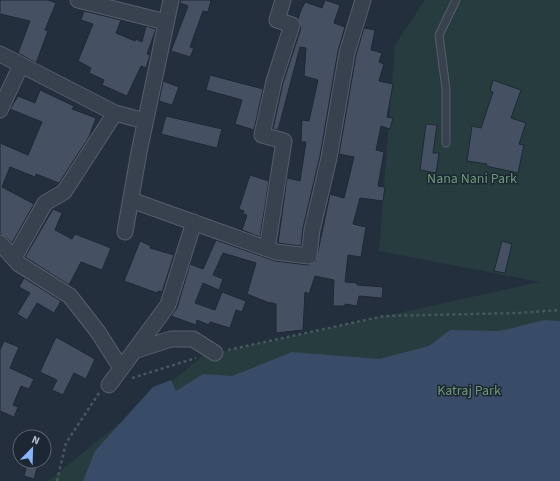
<svg xmlns="http://www.w3.org/2000/svg" width="560" height="481" font-family="'Source Sans 3',sans-serif">
  <rect width="100%" height="100%" fill="#242f3e"/>
  <path fill="#263c3f" d="M425 0H560V481H48L203 356 540 282 379 251 395 45Z"/>
  <path fill="#394c67" d="M544 320 560 321V481H83L95 451 153 387 171 380 176 391 203 374 232 376 292 352 379 359 429 346 450 330 500 331Z"/>
  <path fill="#455162" stroke="#1f2835" d="M0 0H48L56 3 45 30 48 31 36 63 18 53 30 21 0 14Z
    M180 0H211L208 12 203 11 190 47 194 48 190 57 171 51 188 6 180 3Z
    M325 0 340 5 334 23 345 27 338 51 320 156 303 228 301 246 278 243 287 178 300 181 306 142H301L302 120 309 121 318 80 304 76 306 48 300 47 278 130 273 129 283 83 301 28 298 19 301 10 305 2 322 8Z
    M84 11 121 20 116 33 135 41 136 39 142 42 146 26 156 29 147 54 150 55 146 68 141 66 127 96 102 85 104 80 89 73 91 68 78 61 93 24 81 20Z
    M364 28 375 30 371 50 382 53 379 62 384 64 379 81 393 84 387 117 393 118 390 129 381 126 376 150 384 152 378 186 385 187 383 201 360 198 353 224 366 227 361 257 348 255 345 282 357 283V285L383 287 382 298 359 296 357 306 345 304V306H333L334 280 315 276 309 294 305 292 303 330 276 333V304L267 302 247 294 256 263 223 253 213 275 223 279 219 290 203 283 195 303 215 310 222 292 246 301 242 312 236 310 230 328 210 322 209 325 197 320 196 325 171 316 177 308 190 264 203 269 216 240 275 261 308 265 316 261 330 194 344 198 354 157 339 154 356 55Z
    M210 75 263 89 254 130 235 124 242 100 206 90Z
    M493 80 521 90 511 118 526 123 519 144 524 145 518 173 486 166 487 164 467 161 472 126 481 128 493 92 490 91Z
    M163 81 179 87 172 105 159 101Z
    M40 90 74 106 72 109 96 118 89 137 59 183 36 174 35 177 10 167 2 187 34 204 12 243 6 237 0 234V143L28 155 42 122 10 109 18 96 35 103Z
    M166 116 222 129 217 148 161 134Z
    M426 124 437 125 433 153H439L436 173 420 170Z
    M250 175 269 181 260 237 242 230 247 215 243 214 244 211 239 209Z
    M53 209 62 213 55 230 72 239 75 234 111 248 102 270 81 262 69 285 25 257Z
    M140 241 151 246 150 248 174 255 162 292 158 291 157 293 124 281Z
    M502 241 512 244 505 273 494 271Z
    M24 278 61 301 54 313 37 303 27 320 17 314 30 293 19 287Z
    M56 337 95 359 86 379 74 373 63 395 52 390 57 380 40 372Z
    M4 341 19 347 10 368 34 379 29 389 21 386 13 405 18 407 14 417 0 411V350Z
    M28 461H39L34 479 24 476Z"/>
  <g fill="none" stroke-linecap="round" stroke-linejoin="round">
    <g stroke="#565f6c" stroke-width="9">
      <path id="lane" d="M446 143V89L439 35 456 0"/>
    </g>
    <g stroke="#565f6c" stroke-width="17">
      <path id="street" d="M78 0 166 22
        M0 54 115 113 145 121
        M0 110 21 65
        M131 200 276 252 309 256 312 230 329 158 347 53 363 0
        M125 232 139 152 171 0
        M0 243 19 264 70 296 98 332 121 368
        M267 249 284 141 262 135 274 81 292 25 277 20 283 0
        M14 258 45 203 64 192 115 113
        M134 351 171 339H193L215 353
        M109 385 168 305 194 222"/>
    </g>
    <path stroke="#44595c" stroke-width="2.5" stroke-dasharray="3 3" stroke-linecap="butt" d="M228 350 384 316 518 313 560 310
      M132 378 196 358
      M57 481 66 443 99 393"/>
    <use href="#lane" stroke="#38414e" stroke-width="7"/>
    <use href="#street" stroke="#38414e" stroke-width="15"/>
  </g>
  <g text-anchor="middle" dominant-baseline="central" stroke-width="3" stroke-linejoin="round" paint-order="stroke">
    <g font-size="14" fill="#6b9a76" stroke="#1d2633">
      <text x="472" y="179">Nana Nani Park</text>
      <text x="469" y="391">Katraj Park</text>
    </g>
  </g>
  <g transform="translate(32 449) rotate(23)"><circle r="19" fill="#1d2633" stroke="#59626f"/>
  <path d="M0-3L7 15L0 10L-7 15Z" fill="#8ab4f8"/>
  <text y="-6" font-size="11" font-weight="bold" text-anchor="middle" fill="#b4bcc9">N</text>
  </g>
</svg>
